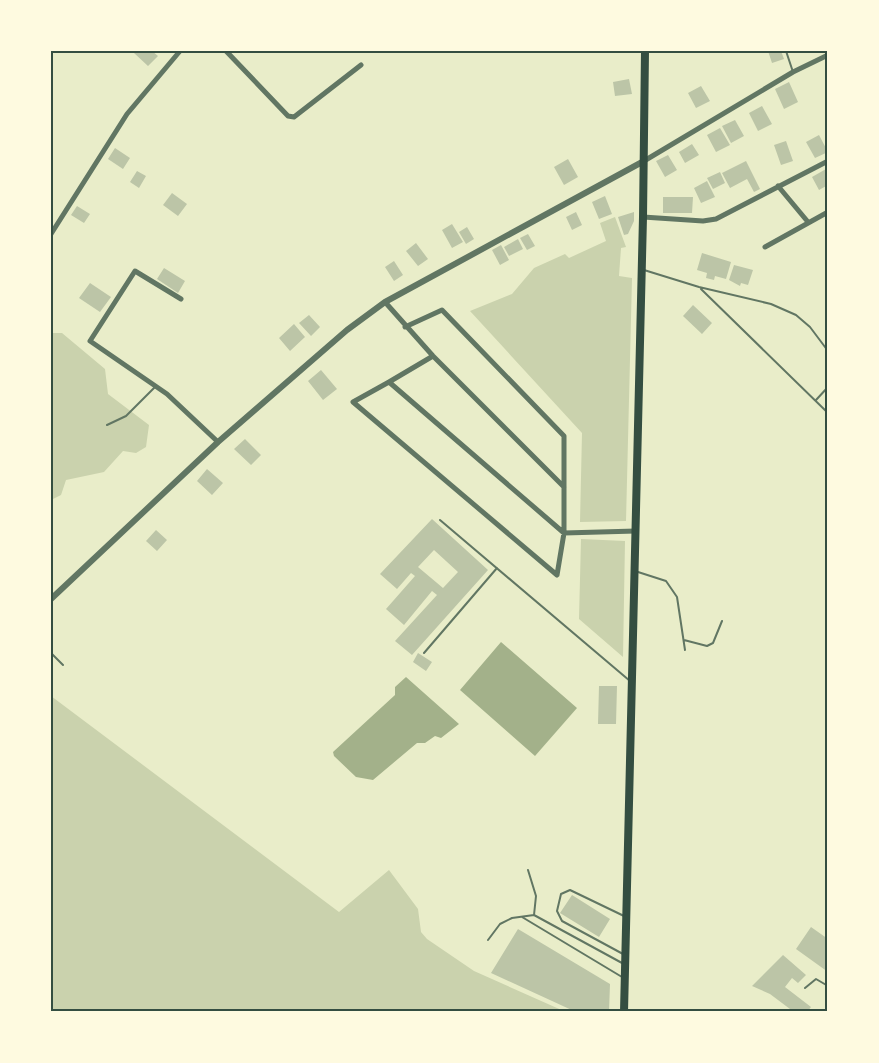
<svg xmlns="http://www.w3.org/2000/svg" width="879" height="1063" font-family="Cabin,sans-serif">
  <rect width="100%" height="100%" fill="#e9edc9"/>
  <path fill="#cad2ad" d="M615 217 626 247 621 248 619 276 632 278 626 521 580 522 582 433 470 311 512 294 534 268 565 254 569 258 606 241 600 223Z
    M51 333H62L105 369 108 394 149 425 146 447 136 453 123 451 104 472 66 480 61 495 51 500Z
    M581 539 625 541 623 657 579 619Z
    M51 696 339 912 389 870 418 909 421 932 427 939 474 971 566 1012H51Z"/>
  <path fill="#a3b18a" d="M501 642 577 708 535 756 460 690Z
    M406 677 459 724 441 738 435 736 425 743H417L373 780 356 777 334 756 333 752 395 695V687Z"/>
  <path fill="#bcc5a7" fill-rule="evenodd" d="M136 51H152L158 56 148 66 134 53Z
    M768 51H781L784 59 772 63Z
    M629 79 632 94 615 96 613 82Z
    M789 82 798 102 784 109 775 89Z
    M701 86 710 101 696 108 688 93Z
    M762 106 772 124 758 131 749 113Z
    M735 120 744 136 731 143 722 126Z
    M720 128 730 145 716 152 707 135Z
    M819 135 828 152 815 158 806 142Z
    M786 141 793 161 781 165 774 145Z
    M692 144 699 155 685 163 679 152Z
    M115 148 130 158 123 169 108 159Z
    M668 155 677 170 665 177 656 161Z
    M568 159 578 177 564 185 554 167Z
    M746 161 760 189 754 192 747 179 730 188 722 173Z
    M826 169 828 185 819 190 812 177Z
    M137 171 146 176 139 188 130 182Z
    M720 172 725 183 713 189 707 178Z
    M707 181 715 197 701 203 694 188Z
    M172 193 187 204 178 216 163 205Z
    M605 196 612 214 599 219 592 202Z
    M663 197H693L692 213H663Z
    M77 206 90 214 84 223 71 215Z
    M576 212 582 225 572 230 566 217Z
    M634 212V221L628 234 624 235 618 217Z
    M452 224 463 242 452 248 442 230Z
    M467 227 474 239 466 244 459 232Z
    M528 234 535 246 527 250 520 238Z
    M518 239 523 249 509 256 504 247Z
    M416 243 428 259 418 266 406 251Z
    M501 245 509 260 500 265 492 250Z
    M702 253 731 262 726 279 715 276 714 280 706 278 707 273 697 270Z
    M394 261 403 275 394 281 385 267Z
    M734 265 753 270 748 285 741 283 740 286 729 280Z
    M164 268 185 281 178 293 157 279Z
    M90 283 111 297 100 312 79 298Z
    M693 305 712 323 702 334 683 316Z
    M309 315 320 327 311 336 299 323Z
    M294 324 305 337 290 351 279 338Z
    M321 370 337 389 323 400 308 381Z
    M245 439 261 455 251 465 234 449Z
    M207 469 223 483 212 495 197 481Z
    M432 519 488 570 412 655 395 641 437 595 432 591 404 625 386 609 415 576 411 573 397 589 380 574ZM434 550 458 572 443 588 418 567Z
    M156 530 167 540 157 551 146 541Z
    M418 653 432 662 426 671 413 662Z
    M599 686H617L616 724H598Z
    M572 895 610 919 599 937 560 913Z
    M811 927 828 939V972L796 949Z
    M518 929 610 984 609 1012H576L491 973Z
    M783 955 806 975 798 983 792 978 785 987 811 1007 807 1012H794L770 994 752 986Z"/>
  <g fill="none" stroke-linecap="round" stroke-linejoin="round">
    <path stroke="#617663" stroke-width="2" d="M786 51 793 72
      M644 270 699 287 771 304 796 315 810 327 828 351
      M701 289 828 413
      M816 400 828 387
      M107 425 126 416 156 386
      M440 520 630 681
      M638 572 666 581 677 597 685 650
      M684 640 707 646 713 643 722 621
      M51 653 63 665
      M424 653 497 568
      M528 870 536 896 534 915
      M522 917 622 977
      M488 940 500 924 512 918 534 915 622 963
      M623 954 562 921 557 911 561 894 570 890 624 916
      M805 988 816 979 828 986"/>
    <path stroke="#617663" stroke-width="5" d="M226 51 288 116 294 117 361 65
      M644 161 793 72 828 55
      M778 186 808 222
      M643 217 703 221 716 219 828 161
      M51 234 127 114 180 51
      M765 247 828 212
      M181 299 135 271 90 341 167 394 218 442
      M385 302 433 356 564 487
      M433 356 389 382 564 533 636 531
      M389 382 353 402 557 575 564 533V436L442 310 405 327"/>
    <path stroke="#617663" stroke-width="6" d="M51 599 218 442 347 330 385 302 644 161"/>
    <path stroke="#344e41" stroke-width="8" d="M624 1012 643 217 645 51"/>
  </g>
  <rect width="879" height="1063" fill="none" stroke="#fefae0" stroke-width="105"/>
  <rect x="52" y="52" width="774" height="958" fill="none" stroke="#344e41" stroke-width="2"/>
</svg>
